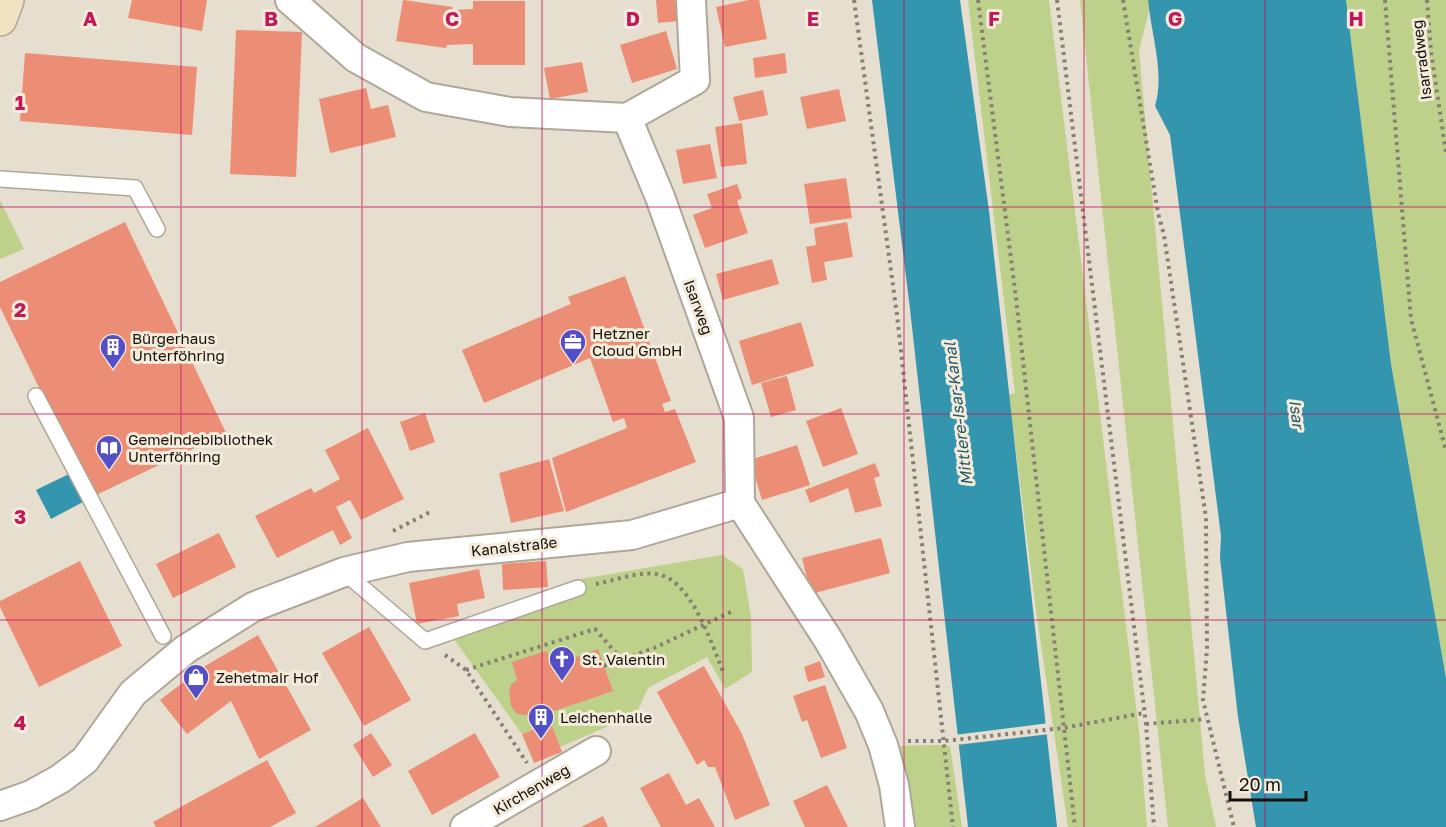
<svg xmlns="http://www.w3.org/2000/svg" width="1446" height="827" font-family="'Golos Text',sans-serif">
  <rect width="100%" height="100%" fill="#e6dece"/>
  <path fill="#bdd18a" d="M968 0H1049L1139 731 1147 827H1068L1036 611 1009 395 1015 393Z
    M1080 0H1148L1149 11 1139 51 1205 775 1216 827H1168Z
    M1346 0H1446V678L1391 364Z
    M0 200 24 249 0 259Z
    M722 555 743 569 751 617 752 672 725 689 707 657 648 688 636 714 560 747 551 723 522 734 453 638 579 594 575 580Z
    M939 745 950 746 962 827H913L895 746Z"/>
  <path fill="#3495af" d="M872 0H960L989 211 1057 827H968L910 309Z
    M1148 0H1346L1391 364 1446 678V827H1256L1238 717 1220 558 1221 536 1170 135 1155 106C1165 73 1151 33 1148 0Z
    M69 474 83 502 51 519 36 490Z"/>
  <path fill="#e6dece" d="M1049 723 1050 734 956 745 954 735Z"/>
  <path fill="#eb8e75" d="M132 0H207L202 31 128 18Z
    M403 0 453 7 452 10 473 9V1H525V65H473V44L447 45 446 48 396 41Z
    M656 0H677L679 21 658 23Z
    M749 0H759L767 39 725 47 716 7Z
    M236 30 302 32 296 177 230 174Z
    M666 31 677 69 632 83 620 45Z
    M25 53 197 67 192 135 20 121Z
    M785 53 787 73 755 78 753 58Z
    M582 62 588 92 550 99 544 68Z
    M366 88 371 109 388 105 396 137 330 153 319 99Z
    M839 89 846 121 807 129 800 97Z
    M763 90 768 115 739 121 733 97Z
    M742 123 747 164 721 167 715 127Z
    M710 144 717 178 683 184 676 150Z
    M846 178 852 218 810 224 804 184Z
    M737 184 742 198 737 201 748 233 705 248 693 215 712 208 707 194Z
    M125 222 226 433 92 497 0 307V282Z
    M847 222 853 257 824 262 827 280 812 283 806 247 816 245 814 228Z
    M772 259 779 284 723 300 716 274Z
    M625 276 671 401 662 404 665 412 675 409 696 462 566 512 552 458 627 428 624 418 613 422 590 358 484 403 462 350 571 304 568 297Z
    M801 322 814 366 752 385 739 341Z
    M787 376 796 410 771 417 761 383Z
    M841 408 858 454 823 467 806 421Z
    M425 413 435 442 410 451 400 422Z
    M368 428 404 499 361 520 350 500 336 507 352 538 340 545 333 530 277 558 255 516 311 488 314 493 340 479 325 450Z
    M797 445 810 485 762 500 750 460Z
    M549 459 564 511 511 523 499 473Z
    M875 463 880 476 874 478 882 506 855 513 848 488 810 503 805 490Z
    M219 533 236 567 173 598 156 564Z
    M881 538 890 573 811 594 802 558Z
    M80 561 122 646 39 687 0 607V601Z
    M546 561 548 587 503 590 502 564Z
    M479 569 485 598 457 604 459 616 417 624 409 583Z
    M369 627 411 700 364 726 322 653Z
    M258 635 311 730 259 759 231 701 187 734 160 700 205 666Z
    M598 649 613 691 551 712 549 707 529 715H523L516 713 511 706 509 691 511 685 517 680 512 662 547 651 551 666Z
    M820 661 825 677 808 682 804 667Z
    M704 666 742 734 770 805 735 820 715 767H708L704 760 697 765 657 692Z
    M825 685 847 748 821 758 807 720 802 722 793 696Z
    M551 723 562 752 534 763 522 734Z
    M371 733 392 765 373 777 353 745Z
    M475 733 500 777 432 815 408 771Z
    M267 760 296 813 270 827H156L153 822Z
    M669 773 686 805 699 798 715 827H661L640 788Z
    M827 785 848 827H805L793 801Z
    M363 798 381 827H315Z
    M603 816 608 827H581Z"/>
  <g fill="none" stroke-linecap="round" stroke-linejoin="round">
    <g stroke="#afa798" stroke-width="18">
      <path id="lane" d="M0 179 135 188 157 229
        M36 396 163 636
        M344 572 425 641 578 588"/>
    </g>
    <g stroke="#afa798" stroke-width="32">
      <path id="street" d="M290 0 356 58 426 97 510 112 627 118 660 197 739 418 740 503
        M627 118 695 80 691 0
        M0 806 31 795 60 779 85 760 133 693 186 649 253 607 344 572 408 557 632 535 740 503 829 641 869 711 883 745 894 785 900 827
        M465 827 596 751"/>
    </g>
    <g stroke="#afa798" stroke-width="36">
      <path id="secondary" d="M0 19 7 0"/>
    </g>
    <path stroke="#857f74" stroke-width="4" stroke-dasharray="3 4.5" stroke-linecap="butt" d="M854 0 897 315 953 827
      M978 0 1016 298 1075 827
      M1057 0 1146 724 1154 827
      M1123 0 1158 213 1164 235 1206 518 1207 649 1203 700 1234 827
      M1385 0 1411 319 1446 451
      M1427 0 1431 52 1446 153
      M393 531 432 511
      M596 584C614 581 638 571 656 574 691 578 712 645 724 674
      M445 655 466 670 527 763
      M604 666 654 648 733 611
      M466 670 595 629 622 660
      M1146 724 1206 719
      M908 741H944L1063 728 1144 713"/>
    <use href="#lane" stroke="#fff" stroke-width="15"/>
    <use href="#street" stroke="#fff" stroke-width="28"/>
    <use href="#secondary" stroke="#f1e3c2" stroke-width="33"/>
  </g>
  <path fill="none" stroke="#c2185b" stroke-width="1.5" stroke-opacity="0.55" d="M181 0V827M362 0V827M542 0V827M723 0V827M904 0V827M1084 0V827M1265 0V827M0 207H1446M0 414H1446M0 620H1446"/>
  <defs>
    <g id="office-pin" transform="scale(1.35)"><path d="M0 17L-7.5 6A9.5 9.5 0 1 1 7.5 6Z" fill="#544fc6" stroke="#f4ebdb"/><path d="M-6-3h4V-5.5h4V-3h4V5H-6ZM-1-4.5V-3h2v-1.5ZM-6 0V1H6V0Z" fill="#fff"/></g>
    <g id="building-pin" transform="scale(1.35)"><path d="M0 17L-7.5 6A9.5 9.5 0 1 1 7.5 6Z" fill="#544fc6" stroke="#f4ebdb"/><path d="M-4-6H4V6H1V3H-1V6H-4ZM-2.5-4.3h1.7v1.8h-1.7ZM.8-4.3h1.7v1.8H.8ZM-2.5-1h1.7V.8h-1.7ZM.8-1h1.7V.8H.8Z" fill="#fff"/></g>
    <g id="library-pin" transform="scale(1.35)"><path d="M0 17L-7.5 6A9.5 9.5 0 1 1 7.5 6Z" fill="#544fc6" stroke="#f4ebdb"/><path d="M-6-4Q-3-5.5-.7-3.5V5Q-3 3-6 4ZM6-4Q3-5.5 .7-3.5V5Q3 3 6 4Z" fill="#fff"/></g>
    <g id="church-pin" transform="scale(1.35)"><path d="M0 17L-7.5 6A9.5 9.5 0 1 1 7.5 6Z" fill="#544fc6" stroke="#f4ebdb"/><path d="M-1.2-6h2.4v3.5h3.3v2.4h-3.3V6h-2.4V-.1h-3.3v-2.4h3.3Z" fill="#fff"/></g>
    <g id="shop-pin" transform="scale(1.35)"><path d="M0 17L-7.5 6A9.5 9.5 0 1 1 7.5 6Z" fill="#544fc6" stroke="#f4ebdb"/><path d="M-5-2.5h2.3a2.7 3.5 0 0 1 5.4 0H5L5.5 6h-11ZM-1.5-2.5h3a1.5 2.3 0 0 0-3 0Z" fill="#fff"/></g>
  </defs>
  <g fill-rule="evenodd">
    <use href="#office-pin" x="573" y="342"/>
    <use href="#building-pin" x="113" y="347"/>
    <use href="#library-pin" x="109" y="448"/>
    <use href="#church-pin" x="562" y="659"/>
    <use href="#shop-pin" x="196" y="677"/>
    <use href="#building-pin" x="541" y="717"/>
  </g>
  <g text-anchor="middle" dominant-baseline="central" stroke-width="6" stroke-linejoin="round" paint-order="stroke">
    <g font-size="15" fill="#14110c" stroke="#f4ebdb">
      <text transform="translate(1421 60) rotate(-97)">Isarradweg</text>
      <text transform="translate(699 307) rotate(70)">Isarweg</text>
      <text transform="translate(514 546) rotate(-6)">Kanalstraße</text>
      <text transform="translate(531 789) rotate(-30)">Kirchenweg</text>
    </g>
    <g font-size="15" fill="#14110c" stroke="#f4ebdb" text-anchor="start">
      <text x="592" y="333">Hetzner<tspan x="592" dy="17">Cloud GmbH</tspan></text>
      <text x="132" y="338">Bürgerhaus<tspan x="132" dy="17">Unterföhring</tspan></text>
      <text x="128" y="439">Gemeindebibliothek<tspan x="128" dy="17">Unterföhring</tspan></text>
      <text x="582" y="659">St. Valentin</text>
      <text x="216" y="677">Zehetmair Hof</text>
      <text x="560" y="717">Leichenhalle</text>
    </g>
    <g font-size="16" font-style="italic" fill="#265a69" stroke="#f4ebdb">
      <text transform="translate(958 414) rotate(-97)">Mittlere-Isar-Kanal</text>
      <text transform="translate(1297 414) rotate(83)">Isar</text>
    </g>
  </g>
  <g font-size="20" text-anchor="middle" font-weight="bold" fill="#c2185b" stroke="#f4ebdb" stroke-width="6" stroke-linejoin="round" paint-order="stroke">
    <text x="90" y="26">A</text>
    <text x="271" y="26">B</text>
    <text x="452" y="26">C</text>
    <text x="633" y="26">D</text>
    <text x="813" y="26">E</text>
    <text x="994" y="26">F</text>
    <text x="1175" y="26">G</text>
    <text x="1356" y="26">H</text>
    <text x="20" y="110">1</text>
    <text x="20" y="317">2</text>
    <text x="20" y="524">3</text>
    <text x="20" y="730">4</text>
  </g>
  <path d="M1230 791v9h76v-9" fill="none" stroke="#14110c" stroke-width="3"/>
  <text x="1239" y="791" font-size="18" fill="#14110c" stroke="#f4ebdb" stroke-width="4.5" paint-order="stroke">20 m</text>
</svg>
